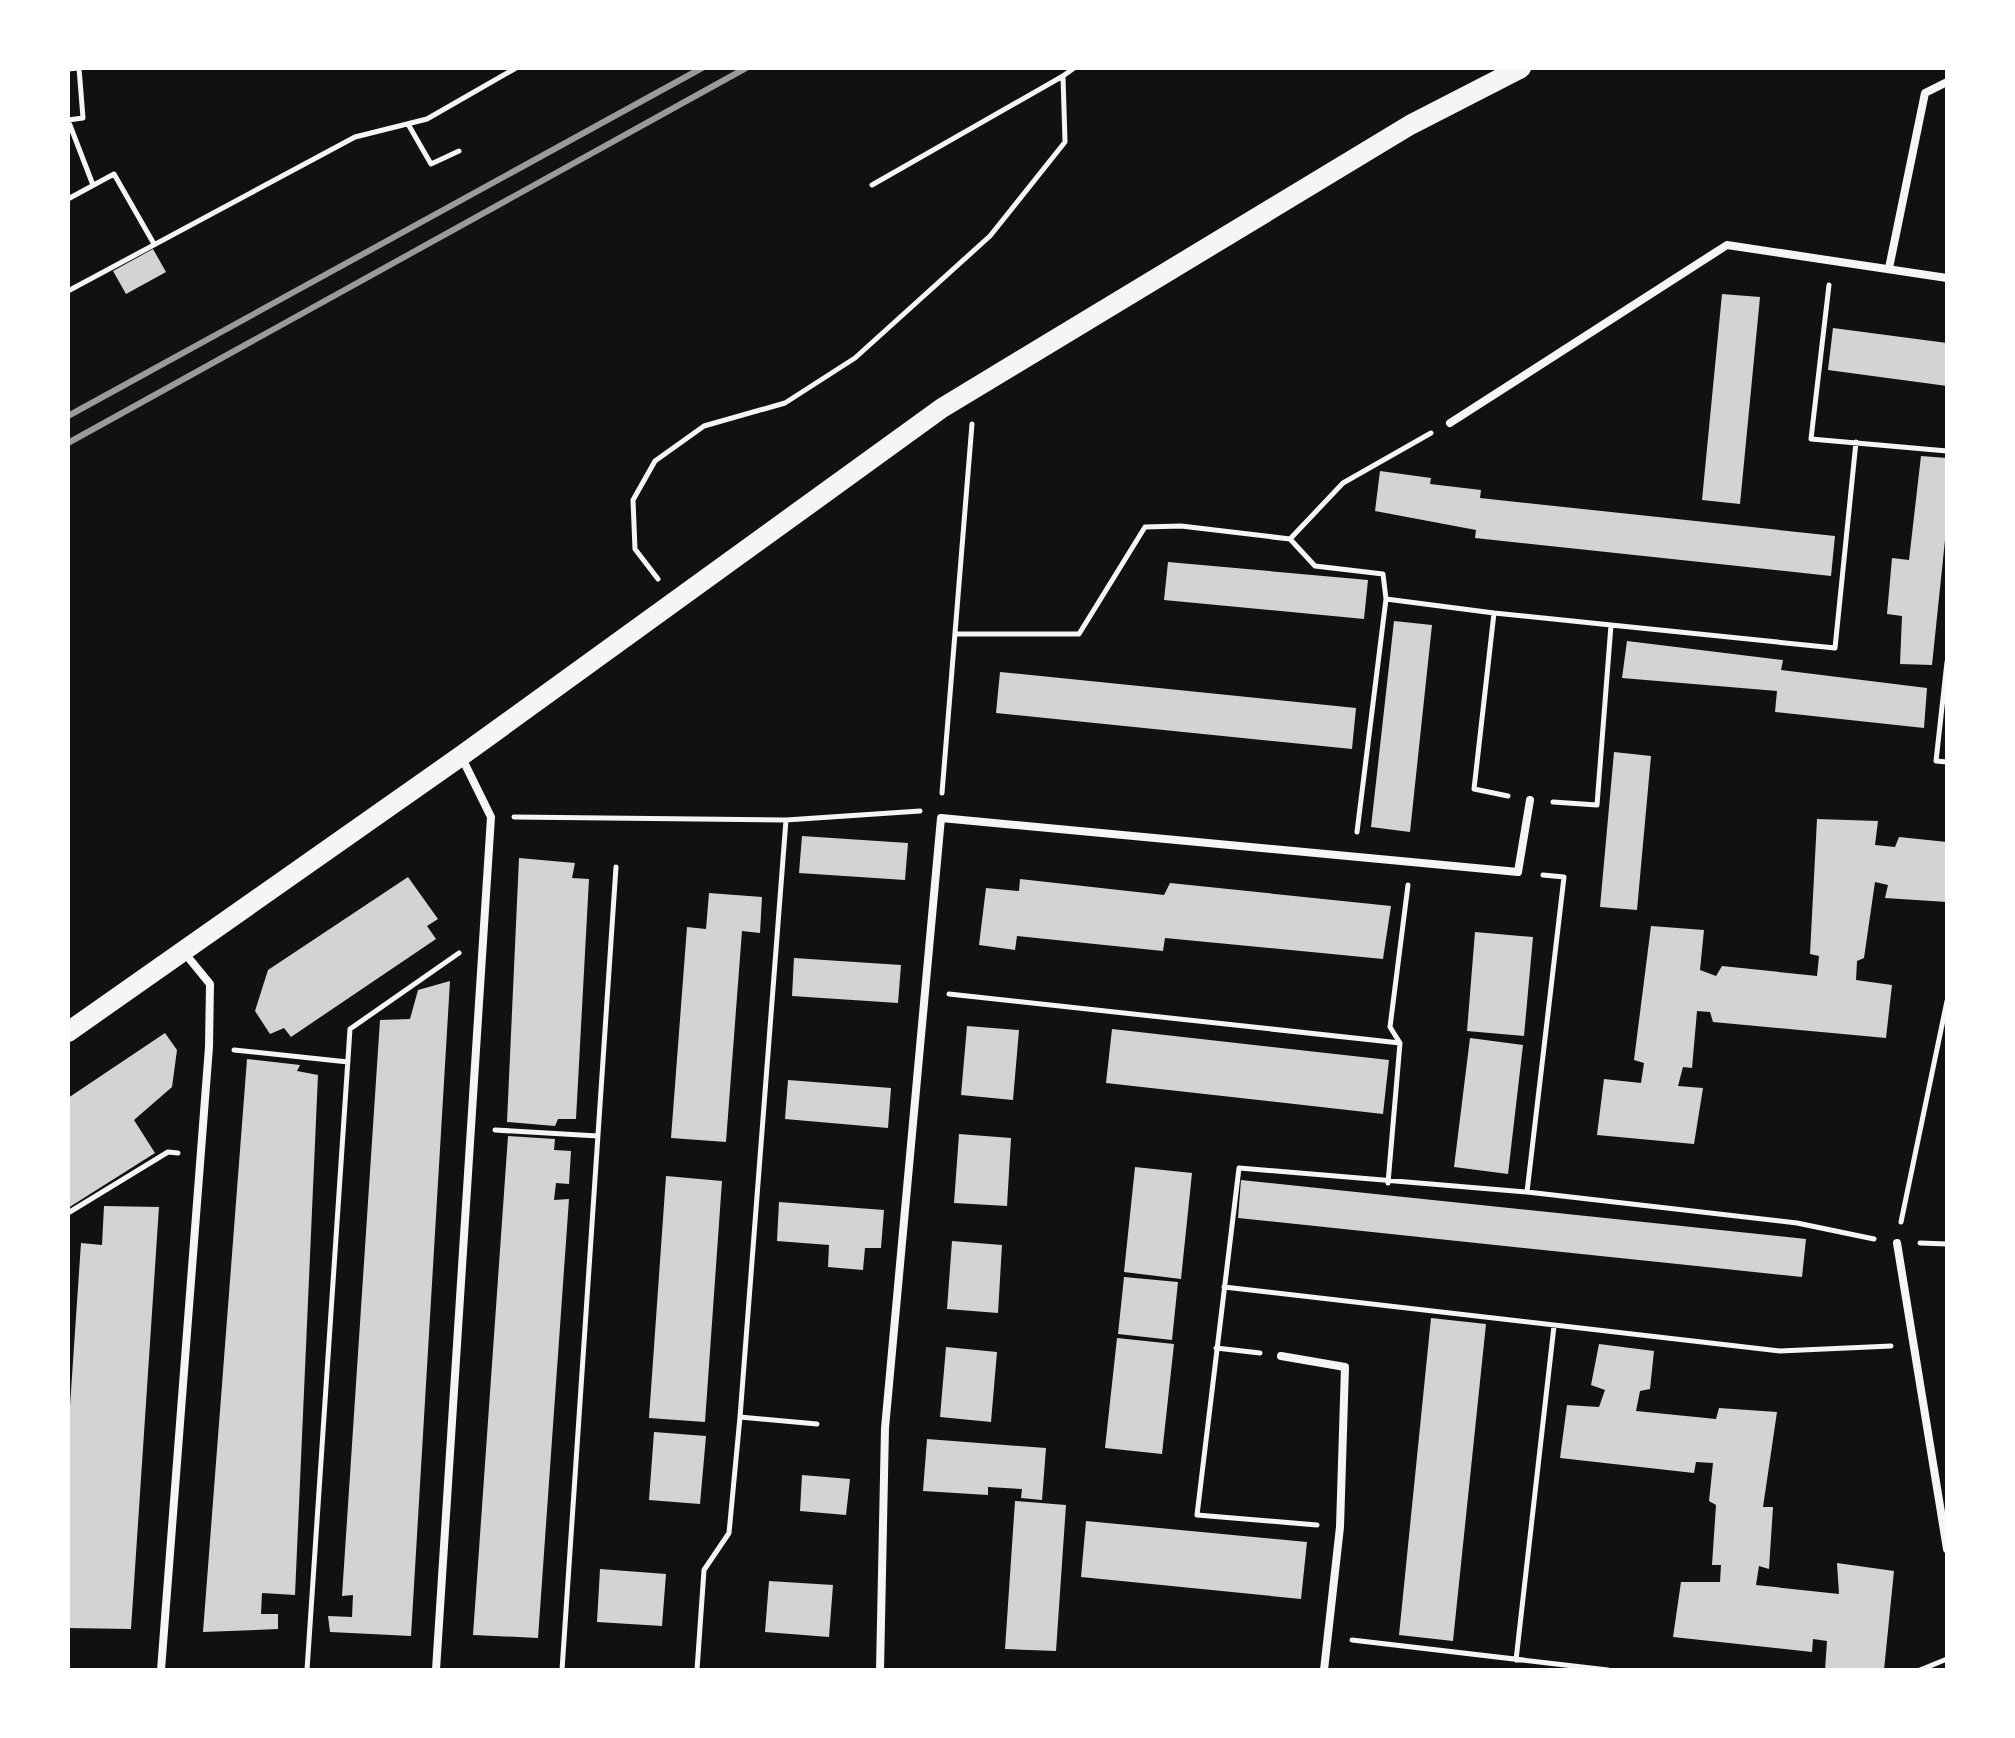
<svg xmlns="http://www.w3.org/2000/svg" width="2015" height="1738" font-family="Georgia,serif">
  <rect width="100%" height="100%" fill="#111"/>
  <path fill="#d3d3d3" d="M153 249 166 272 126 294 113 271Z
    M1722 294 1760 297 1740 504 1702 500Z
    M1833 328 1947 343V386L1828 370Z
    M1921 456 1947 458V521L1932 665 1900 664 1902 616 1887 614 1892 558 1909 560Z
    M1380 471 1431 478 1430 484 1481 490 1480 498 1835 536 1831 576 1475 538 1476 530 1375 511Z
    M1168 562 1368 580 1364 619 1164 600Z
    M1394 621 1432 625 1410 832 1371 827Z
    M1627 641 1783 660 1781 670 1927 688 1924 728 1775 712 1777 691 1622 678Z
    M1000 672 1356 708 1352 749 996 713Z
    M1614 752 1651 756 1637 910 1600 907Z
    M1817 819 1878 821 1875 845 1895 847 1899 837 1947 842V902L1885 898 1888 885 1875 882 1864 958 1857 961 1856 980 1892 985 1886 1038 1713 1022 1710 1012 1697 1011 1692 1068 1683 1067 1678 1086 1703 1088 1694 1144 1597 1135 1604 1079 1641 1083 1644 1063 1634 1060 1651 926 1704 930 1700 970 1716 976 1722 966 1817 976 1819 956 1810 954Z
    M802 836 908 843 905 880 799 873Z
    M519 858 575 863 572 878 589 879 576 1119H558L555 1126 507 1122Z
    M408 877 438 919 427 926 436 939 291 1037 284 1028 270 1034 255 1011 268 970Z
    M1020 879 1164 895 1170 883 1391 906 1383 959 1165 938 1163 951 1017 936 1015 950 979 945 986 888 1019 891Z
    M709 893 762 897 760 933 742 931 726 1142 671 1138 687 927 706 929Z
    M1475 932 1533 937 1524 1036 1467 1031Z
    M794 958 901 965 898 1003 792 996Z
    M450 981 411 1636 330 1632 328 1616 352 1617 353 1595 342 1596 380 1020 410 1019 418 990Z
    M967 1026 1019 1030 1013 1100 961 1095Z
    M1112 1029 1389 1060 1383 1114 1106 1083Z
    M165 1033 177 1050 172 1087 134 1120 155 1153 68 1208V1098Z
    M1470 1038 1523 1045 1508 1174 1454 1167Z
    M247 1059 300 1065 297 1071 318 1075 295 1595 262 1593 261 1614H278V1629L203 1632Z
    M788 1080 891 1088 888 1128 785 1119Z
    M959 1134 1011 1138 1007 1206 954 1203Z
    M508 1136 555 1139 554 1150 571 1151 569 1184 556 1183 554 1200 569 1199 538 1638 473 1635Z
    M1135 1167 1192 1173 1181 1279 1124 1272Z
    M666 1176 722 1181 705 1422 649 1418Z
    M1241 1180 1806 1239 1802 1277 1238 1218Z
    M779 1202 884 1210 881 1248H865L863 1270 828 1267 829 1245 777 1241Z
    M104 1206 159 1207 131 1629 68 1628V1435L81 1243 102 1245Z
    M952 1241 1002 1245 998 1313 947 1309Z
    M1124 1277 1178 1282 1172 1340 1118 1334Z
    M1431 1318 1486 1324 1453 1641 1399 1635Z
    M1117 1338 1174 1344 1162 1454 1105 1448Z
    M1599 1344 1654 1351 1650 1389 1640 1391 1636 1411 1716 1419 1719 1408 1777 1412 1763 1507H1773L1769 1569 1759 1566 1756 1585 1839 1594 1837 1563 1894 1571 1884 1670H1825L1827 1641 1813 1639 1812 1652 1673 1637 1681 1582H1720L1721 1565H1712L1716 1505 1709 1501 1713 1463 1696 1462 1694 1473 1560 1458 1567 1405 1599 1407 1605 1390 1591 1385Z
    M946 1347 997 1352 991 1422 940 1417Z
    M654 1432 706 1436 700 1504 649 1500Z
    M927 1439 1046 1448 1042 1500 1021 1498 1022 1489 988 1487V1495L923 1491Z
    M802 1475 850 1479 846 1515 800 1511Z
    M1015 1501 1066 1505 1056 1651 1005 1649Z
    M1086 1521 1307 1542 1301 1599 1081 1577Z
    M600 1569 666 1574 662 1626 597 1622Z
    M769 1581 833 1585 829 1637 765 1632Z"/>
  <g fill="none" stroke-linecap="round" stroke-linejoin="round">
    <path stroke="#f5f5f5" stroke-width="5" d="M79 68 83 118 68 120 93 185
      M68 69 79 68
      M1063 76 1074 68
      M408 124 431 164 459 151
      M68 199 114 174 154 244
      M1829 285 1811 439 1947 451
      M68 291 355 137 427 119 516 68
      M1290 539 1315 566 1383 574 1386 599
      M658 579 635 549 633 500 655 461 704 426 785 403 855 358 990 236 1065 142 1063 76 872 185
      M955 634H1079L1145 527 1181 526 1290 539 1343 483 1431 433
      M1947 662 1936 761 1947 762
      M942 793 972 424
      M1508 796 1474 789 1494 613 1611 625
      M1553 802 1597 805 1611 625 1835 648 1856 442
      M514 817 786 820 920 811
      M786 820 740 1417 817 1424
      M1357 832 1386 599 1494 613
      M1543 875 1564 877 1527 1192 1797 1223 1874 1239
      M949 994 1400 1043
      M234 1050 348 1062
      M495 1130 598 1136
      M1388 1183 1400 1043 1390 1027 1408 885
      M68 1213 168 1152 178 1153
      M1901 1222 1947 1001
      M1920 1243 1947 1244
      M1224 1287 1780 1351 1891 1346
      M1216 1348 1260 1353
      M1317 1525 1197 1515 1239 1168 1527 1192
      M1352 1640 1608 1670
      M1516 1660 1554 1326
      M307 1670 350 1029 459 953
      M562 1670 616 867
      M697 1670 704 1570 729 1533 740 1417
      M1920 1670 1947 1659"/>
    <path stroke="#f5f5f5" stroke-width="8" d="M1889 268 1925 93 1947 82
      M1450 423 1727 245 1947 278
      M1897 1243 1947 1549
      M1281 1356 1345 1367 1340 1527 1324 1670
      M161 1670 209 1047 210 984 183 951
      M436 1670 491 817 461 756
      M880 1670 885 1428 941 818 1518 872 1530 800"/>
    <path stroke="#f5f5f5" stroke-width="20" d="M68 1032 461 756 942 408 1410 125 1521 68"/>
    <path stroke="#9a9a9a" stroke-width="6" d="M68 416 702 68
      M68 443 746 68"/>
  </g>
  <rect width="2015" height="1738" fill="none" stroke="#ffffff" stroke-width="140"/>
</svg>
